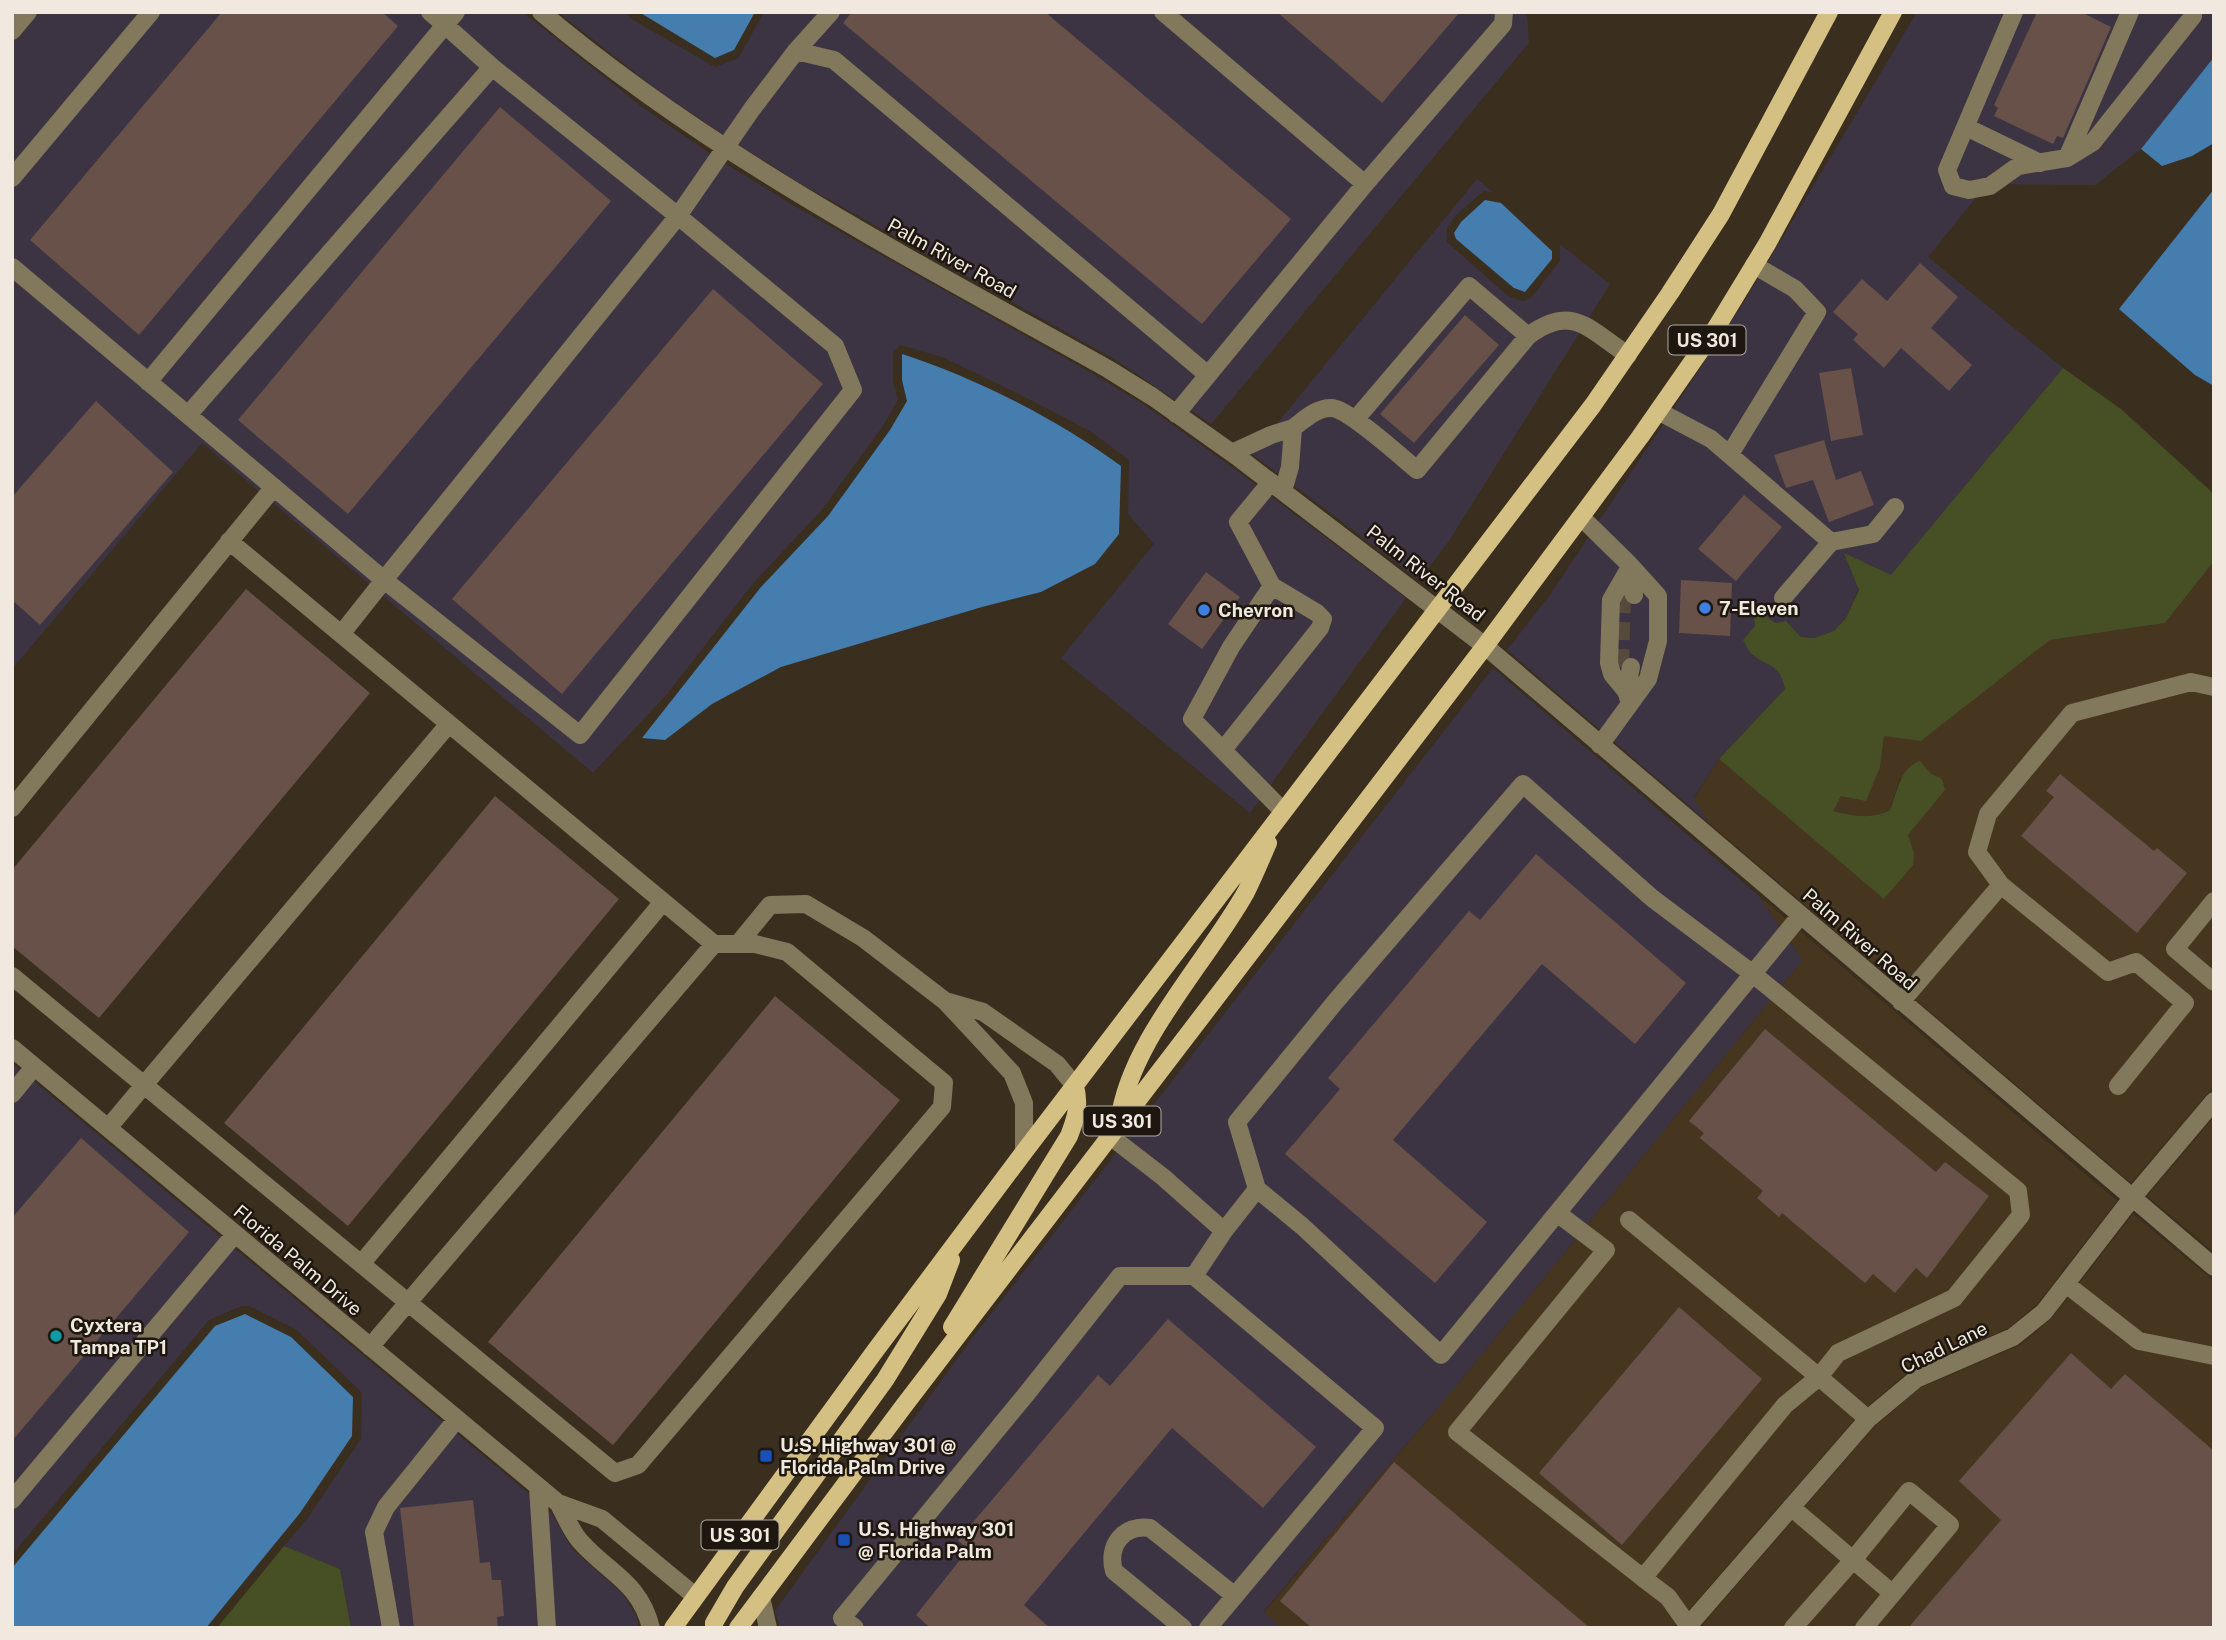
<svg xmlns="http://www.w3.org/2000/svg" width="2226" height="1640" font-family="'Public Sans',sans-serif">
  <rect width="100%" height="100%" fill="#3a2e1e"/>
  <path fill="#3d3443" d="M12 12H523L642 107 718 159 791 204 1102 379 1146 406 1232 467 1406 598 1250 813 1061 658 1154 544 1128 514 1129 460 1090 431 1021 395 942 357 900 345 893 352V381L898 400 883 426 821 511 754 582 668 693 593 773 202 443 12 669Z
    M558 12H625L633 20 715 67 736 59 741 54 764 12H1527L1529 43 1211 424 1114 359 803 185 731 140 656 89Z
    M1917 12H2214V57L2141 149 2095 185 1987 184 1928 257 2063 368 1891 576 1869 564 1846 618 1834 631 1814 638 1801 637 1786 621 1775 623 1752 605 1755 626 1753 655 1771 664 1782 675 1785 689 1719 759 1694 798 1710 824 1507 650 1550 595 1744 302Z
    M1477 179 1493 192 1484 191 1480 194 1455 216 1447 229V242L1508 296 1523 301 1531 298 1560 261V244L1610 284 1449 541 1419 580 1252 454Z
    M1493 668 1758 895 1803 960 1449 1395 1264 1611 1282 1628H780L775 1611 970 1341Z
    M12 1063 545 1507 544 1510 551 1512 572 1549 623 1594 636 1615 639 1628H351L340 1569 284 1546 307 1519 361 1439 362 1393 297 1330 249 1306H242L209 1320 12 1555Z"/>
  <path fill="#463620" d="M2214 561V1086L2131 1183 1710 824 1694 799 1719 759 1885 898 1914 853 1908 835 1945 790 1942 779 1930 773 1900 778 1890 809 1877 816 1860 817 1832 811 1841 796 1880 767 1884 735 1921 741 2050 640 2165 623Z
    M1758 895 2117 1201 2037 1304 2009 1328 1912 1369 1862 1411 1673 1628H1282L1264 1612 1449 1395 1803 960Z
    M2214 1117V1252L2147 1196Z
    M2133 1214 2214 1281V1628H1707L1703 1624 1875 1426 1920 1388 2020 1345 2052 1318Z"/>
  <path fill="#474f25" d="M2063 368 2121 409 2214 494V561L2165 623 2050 640 1921 741 1884 736 1880 767 1866 801 1841 796 1833 811C1854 816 1870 820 1890 810 1898 792 1899 768 1920 761L1930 773 1942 779 1945 790 1908 835 1914 853 1913 865 1884 899 1719 759 1785 689C1779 662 1770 669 1753 655 1749 652 1746 645 1743 640L1755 626 1752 604 1775 623 1786 621 1801 637 1814 638 1834 631 1846 618 1859 590 1844 553 1891 575Z
    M284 1546 340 1569 351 1628H217Z"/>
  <path fill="#447dae" d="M639 12H755L734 50 715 58Z
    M2214 57V143L2192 156 2162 166 2141 149Z
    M2214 189V386L2195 375 2119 309Z
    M1485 200 1501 203 1552 251V259L1525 292 1514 288 1456 239 1454 233 1461 222Z
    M902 354C976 378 1059 420 1121 466L1119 534 1095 564 1041 592 982 607 781 667 712 704 665 740 642 738 761 587 828 516 890 430 907 401 902 380Z
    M245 1314 291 1337 353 1397 352 1436 300 1513 206 1628H12V1568L215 1326Z"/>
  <path fill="#675149" d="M222 12H382L398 26 139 335 30 240Z
    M852 12H1045L1291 219 1202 324 843 23Z
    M1277 12H1460L1382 103Z
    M2037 12H2081L2111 27 2063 138 2057 136 2053 144 1994 116 1998 108 1994 105Z
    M500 107 611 201 348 514 238 420Z
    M1920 263 1958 297 1931 328 1972 365 1949 391 1901 348 1884 368 1853 340 1858 334 1833 312 1862 279 1887 301Z
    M713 289 823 384 562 694 452 599Z
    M1465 315 1499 345 1414 443 1380 414Z
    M1851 368 1863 435 1831 441 1819 373Z
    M96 401 173 472 40 625 12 600V497Z
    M1824 440 1836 480 1861 471 1874 505 1829 522 1813 480 1786 488 1774 455Z
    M1744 495 1782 527 1736 581 1698 549Z
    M1206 572 1240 597 1202 649 1168 624Z
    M1681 580 1732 583 1730 636 1679 633Z
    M246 589 370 693 99 1018 12 946V870Z
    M2060 774 2154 851 2157 848 2187 873 2137 933 2021 836 2054 797 2046 791Z
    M495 796 619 899 348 1226 224 1123Z
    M1536 854 1686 983 1635 1044 1542 964 1393 1140 1487 1222 1435 1283 1285 1154 1340 1089 1328 1078 1469 911 1480 920Z
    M775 996 900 1100 613 1445 488 1342Z
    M1765 1029 1936 1172 1945 1162 1989 1196 1927 1278 1916 1268 1895 1293 1873 1274 1865 1283 1782 1213 1779 1217 1757 1198 1763 1191 1700 1138 1704 1133 1689 1121Z
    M81 1138 189 1232 12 1441V1218Z
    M1679 1307 1762 1379 1622 1545 1539 1473Z
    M1168 1319 1316 1447 1263 1508 1172 1428 1024 1605 1050 1628H930L916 1615 968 1550 958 1540 1098 1375 1110 1386Z
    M2071 1353 2111 1389 2125 1374 2214 1451V1628H1908L2001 1520 1959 1481Z
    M1394 1462 1590 1628H1312L1280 1601Z
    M473 1500 480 1563 490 1562 492 1580H501L504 1616 497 1617 498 1628H414L400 1508Z"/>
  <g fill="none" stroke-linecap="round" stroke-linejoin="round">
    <path stroke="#554a3b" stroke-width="18" stroke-dasharray="18 9" stroke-linecap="butt" d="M1620 667 1622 594"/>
    <path stroke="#82785c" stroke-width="18" d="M430 12 445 25 456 12
      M541 12C713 157 913 260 1108 369L1153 397 1239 458 1485 646 2214 1267
      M1163 12 1365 184 1503 24 1504 12
      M2014 12 1947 170 1953 186 1969 190 1990 186 2018 166 2067 158 2093 142 2193 16 2192 12
      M12 31 28 12
      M796 51 834 60 1208 375 1365 184
      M1966 127 2040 163
      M2067 158 2130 12
      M12 178 151 12
      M12 267 384 580 342 633
      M148 382 445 25 492 67 678 216 835 346 853 390 580 735 384 580 678 216 752 109 796 51 831 12
      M1658 411 1711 439 1831 542 1783 598
      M1176 414 1208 375
      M188 415 492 67
      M1355 420 1469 286 1528 336
      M1293 428C1304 420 1317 407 1332 408 1350 410 1400 456 1417 470L1528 336C1573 303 1588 329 1628 355
      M1232 453 1271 435 1293 428 1290 467 1283 491
      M1730 454 1817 312 1795 289 1754 265
      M1271 482 1238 522 1272 586 1231 647 1192 719 1283 811
      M1581 517 1629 564 1658 596V641L1648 679 1600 745
      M229 541 714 944 370 1347
      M1831 542 1873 534 1895 507
      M1626 574 1611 600 1609 663 1612 674 1626 691 1630 703
      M1626 574 1634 595
      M1624 685 1626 691 1631 667
      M448 725 144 1085 615 1473 638 1465 942 1107 944 1083 787 952 755 944H714
      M1223 750 1320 628 1323 619 1317 613 1272 586
      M12 808 274 487
      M2001 885 2108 972 2136 962 2185 1003 2118 1086
      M2214 901 2175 949 2214 982
      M738 944 770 905 806 904 863 938 945 1001 1012 1073 1024 1103V1152
      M12 976 144 1085 108 1128
      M945 1001 983 1012 1057 1064 1075 1086
      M1901 1002 2001 885 1977 852 1988 814 2072 713 2191 682 2214 687
      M12 1048 558 1503 602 1519 695 1596
      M12 1094 34 1067
      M1110 1136 1163 1177 1224 1231 1257 1189 1302 1226 1441 1355 1800 916
      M1257 1189 1237 1122 1336 1001 1523 784 1652 898 1753 974 2018 1191 2021 1215 1954 1298 1838 1353 1819 1377 1868 1419
      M1557 1213 1606 1250 1457 1432 1643 1578 1785 1405 1819 1377 1629 1220
      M361 1264 663 902
      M1194 1276 1375 1428 1208 1628
      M2066 1284 2139 1341 2214 1356
      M538 1487 547 1628
      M12 1500 235 1234
      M558 1503C565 1515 571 1531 580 1541 608 1573 640 1582 651 1628
      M1791 1507 1853 1560 1793 1628
      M1643 1578 1668 1597 1690 1628
      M761 1597 768 1628
      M1688 1626 1868 1419 1916 1379 2013 1337 2044 1312 2132 1198 2214 1101
      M391 1628 374 1532 386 1507 456 1420
      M855 1628 842 1618 1028 1392 1120 1276H1194L1224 1231
      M1183 1628 1114 1571C1107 1546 1123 1524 1150 1528L1235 1596
      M1864 1628 1950 1525 1909 1491 1853 1560 1892 1593"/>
    <path stroke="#d5c083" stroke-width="18" d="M1119 1122C1129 1041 1207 962 1246 892 1254 876 1261 859 1268 843
      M952 1327 1069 1136C1076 1118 1080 1106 1075 1086
      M673 1628 875 1351 1024 1152 1593 405 1670 293 1721 214 1829 12
      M714 1628V1623L735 1587 885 1380 938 1294 951 1260
      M738 1628 903 1407 1485 646 1640 437 1716 328 1767 244 1893 12"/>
  </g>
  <g fill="#3f7fe0" stroke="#1d1710" stroke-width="2.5">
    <circle cx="1705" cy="608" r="7"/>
    <circle cx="1204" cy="610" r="7"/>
  </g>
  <circle fill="#0f9aa8" stroke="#1d1710" stroke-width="2.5" cx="56" cy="1336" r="7"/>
  <g fill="#1a4fb4" stroke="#1d1710" stroke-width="2.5">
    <rect x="759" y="1449" width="14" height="14" rx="3.5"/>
    <rect x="837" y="1533" width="14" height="14" rx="3.5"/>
  </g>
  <g text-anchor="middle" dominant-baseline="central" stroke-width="5" stroke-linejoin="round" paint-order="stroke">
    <g fill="#1d1710" stroke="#b1aaa1" stroke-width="2">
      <rect x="1668.5" y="325.5" width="77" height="29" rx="5"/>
      <rect x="1083.5" y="1106.5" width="77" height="29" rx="5"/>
      <rect x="701.5" y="1520.5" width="77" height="29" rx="5"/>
    </g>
    <g font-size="18" font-weight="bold" fill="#f1e9df">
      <text x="1707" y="340">US 301</text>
      <text x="1122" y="1121">US 301</text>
      <text x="740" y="1535">US 301</text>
    </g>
    <g font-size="19" fill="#f1e9df" stroke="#1d1710">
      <text transform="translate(952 258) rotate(29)">Palm River Road</text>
      <text transform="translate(1426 573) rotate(38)">Palm River Road</text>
      <text transform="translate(1860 939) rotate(41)">Palm River Road</text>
      <text transform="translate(298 1260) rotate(40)">Florida Palm Drive</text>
      <text transform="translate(1944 1347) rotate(-26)">Chad Lane</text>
    </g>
    <g font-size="19" font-weight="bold" fill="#f1e9df" stroke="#1d1710" text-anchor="start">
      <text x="1719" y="608">7-Eleven</text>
      <text x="1218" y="610">Chevron</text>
      <text x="70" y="1325">Cyxtera<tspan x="70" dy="22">Tampa TP1</tspan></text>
      <text x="780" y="1445">U.S. Highway 301 @<tspan x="780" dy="22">Florida Palm Drive</tspan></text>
      <text x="858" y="1529">U.S. Highway 301<tspan x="858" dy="22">@ Florida Palm</tspan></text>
    </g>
  </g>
  <rect width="2226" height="1640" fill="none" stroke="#f1e9df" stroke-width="28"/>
</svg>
